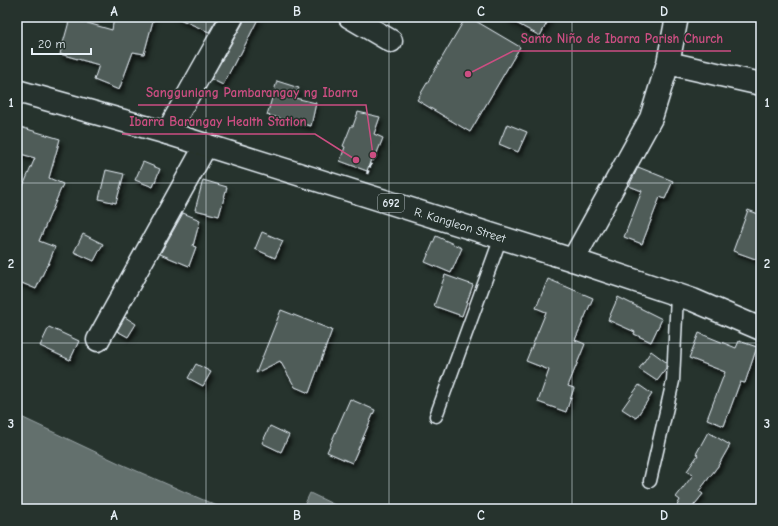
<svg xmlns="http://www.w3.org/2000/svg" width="778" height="526" font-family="'Comic Neue',sans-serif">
  <defs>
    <filter id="shadow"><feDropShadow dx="2.5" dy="4.5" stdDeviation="2" flood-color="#0009"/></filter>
  </defs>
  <rect width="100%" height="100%" fill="#26332d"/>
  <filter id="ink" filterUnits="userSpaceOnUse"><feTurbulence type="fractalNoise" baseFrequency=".025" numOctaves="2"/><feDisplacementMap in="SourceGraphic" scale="8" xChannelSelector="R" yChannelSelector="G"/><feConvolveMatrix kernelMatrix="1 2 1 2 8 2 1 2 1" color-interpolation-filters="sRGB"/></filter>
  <g filter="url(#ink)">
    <path fill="#636f6d" stroke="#98a3a5" d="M17 415 121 464 224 509H17Z
      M310 493 339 507 338 509H305L303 508Z"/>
    <path fill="#505c59" stroke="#e8f1f8" filter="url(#shadow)" d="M114 17H154L144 54 133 52 119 90 94 80 99 65 60 54 70 18 112 30Z
      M175 17H218L209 32Z
      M244 17H259L239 57 238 56 223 85 211 79 243 23Z
      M466 17H469L520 47 470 132 417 100Z
      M505 17H550L540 36Z
      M277 81 299 88 295 98 316 103 311 126 267 115Z
      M358 112 380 117 374 134 383 138 375 158 372 156 367 171 340 161 345 147 343 146 351 126H353Z
      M507 124 527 132 518 152 499 144Z
      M17 126 60 139 49 178 63 184 39 241 55 247 48 265H47L36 289 17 281V200L35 158 17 153Z
      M143 162 160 169 153 187 135 180Z
      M638 167 673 181 665 199 660 197 642 244 624 237 642 191 629 186Z
      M106 170 124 174 116 203 99 199Z
      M203 180 227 187 219 216 195 210Z
      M748 210 761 215V261L733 251Z
      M183 213 200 220 193 246 196 247 189 266 160 254Z
      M262 232 283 241 275 258 255 249Z
      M83 234 103 244 94 261 74 252Z
      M436 236 462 248 451 273 425 262Z
      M445 275 473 285 462 316 434 306Z
      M548 279 593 298 575 340 585 344 568 386 574 388 566 412 538 402 549 370 526 361 546 312 536 308Z
      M618 297 662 319 651 342 634 334 635 332 608 320Z
      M281 310 332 330 309 393 295 387 280 361 256 373Z
      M125 317 136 324 128 337 117 331Z
      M49 327 79 341 70 360 40 346Z
      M699 333 736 348 739 341 757 347 745 383 740 382 724 426 707 419 725 372 689 358Z
      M651 351 666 362V369L657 381 639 369Z
      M196 364 211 372 203 386 188 378Z
      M639 385 652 394 636 418 622 409Z
      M350 399 375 410 352 463 327 452Z
      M270 426 289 435 281 452 262 443Z
      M708 432 730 445 718 466 699 491 703 494 691 509H675L680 500 676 497 693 475 687 471 698 455 696 454Z"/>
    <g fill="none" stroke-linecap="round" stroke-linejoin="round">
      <g stroke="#e8f1f8" stroke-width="15">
        <path id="lane" d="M436 416 501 237
          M650 481 673 381 677 295"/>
      </g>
      <g stroke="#e8f1f8" stroke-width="25">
        <path id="street" d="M350 17 391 41
          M668 63 677 17
          M167 133 232 17
          M573 260 651 118 668 63 761 84
          M98 340 206 145"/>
      </g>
      <g stroke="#e8f1f8" stroke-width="25">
        <path id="primary" d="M17 91 167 133 573 260 693 300 761 329"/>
      </g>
      <path stroke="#e8f1f8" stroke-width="2.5" stroke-dasharray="4 3" stroke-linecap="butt" d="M367 174 374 157"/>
      <use href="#lane" stroke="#26332d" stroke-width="12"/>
      <use href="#street" stroke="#26332d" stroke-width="22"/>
      <use href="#primary" stroke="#26332d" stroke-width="22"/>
    </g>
  </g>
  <path fill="none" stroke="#e8f1f8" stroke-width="1" stroke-opacity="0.55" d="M206 17V509M389 17V509M572 17V509M17 183H761M17 343H761"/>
  <g text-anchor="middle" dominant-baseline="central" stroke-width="3" stroke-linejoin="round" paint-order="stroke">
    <rect fill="#26332d" stroke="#aeb8bb" stroke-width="1" x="378" y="194" width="26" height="18" rx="3"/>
    <g font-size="11" font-weight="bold" fill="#e8f1f8">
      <text x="391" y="203">692</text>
    </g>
    <g font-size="12" fill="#e8f1f8" stroke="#26332d">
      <text transform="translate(460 225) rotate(17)">R. Kangleon Street</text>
    </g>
  </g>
  <path fill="none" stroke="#cc4e82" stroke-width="1.5" d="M468 74L513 51H731M373 155L366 105H138M356 160L315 134H122"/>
  <g fill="#cc4e82" stroke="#26332d" stroke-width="1.5">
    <circle cx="468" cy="74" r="4"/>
    <circle cx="373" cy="155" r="4"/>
    <circle cx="356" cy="160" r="4"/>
  </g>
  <g font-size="13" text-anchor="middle" font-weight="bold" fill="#cc4e82" stroke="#26332d" stroke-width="3" stroke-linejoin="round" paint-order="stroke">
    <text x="622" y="43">Santo Niño de Ibarra Parish Church</text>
    <text x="252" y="97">Sangguniang Pambarangay ng Ibarra</text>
    <text x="218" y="126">Ibarra Barangay Health Station</text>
  </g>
  <rect width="778" height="526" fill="none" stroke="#26332d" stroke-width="44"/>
  <path d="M32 48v6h59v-6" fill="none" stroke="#e8f1f8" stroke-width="2"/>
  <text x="38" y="48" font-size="12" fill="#e8f1f8" stroke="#26332d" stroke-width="3" paint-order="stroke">20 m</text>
  <rect x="22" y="22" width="734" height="482" fill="none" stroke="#e8f1f8" stroke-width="1.5"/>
  <g font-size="13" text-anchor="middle" font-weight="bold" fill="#e8f1f8">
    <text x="114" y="16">A</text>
    <text x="297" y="16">B</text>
    <text x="481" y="16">C</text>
    <text x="664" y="16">D</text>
    <text x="11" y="107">1</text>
    <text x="767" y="107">1</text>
    <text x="11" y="268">2</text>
    <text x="767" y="268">2</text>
    <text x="11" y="428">3</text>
    <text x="767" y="428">3</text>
    <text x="114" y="520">A</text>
    <text x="297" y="520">B</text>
    <text x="481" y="520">C</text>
    <text x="664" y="520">D</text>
  </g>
</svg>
